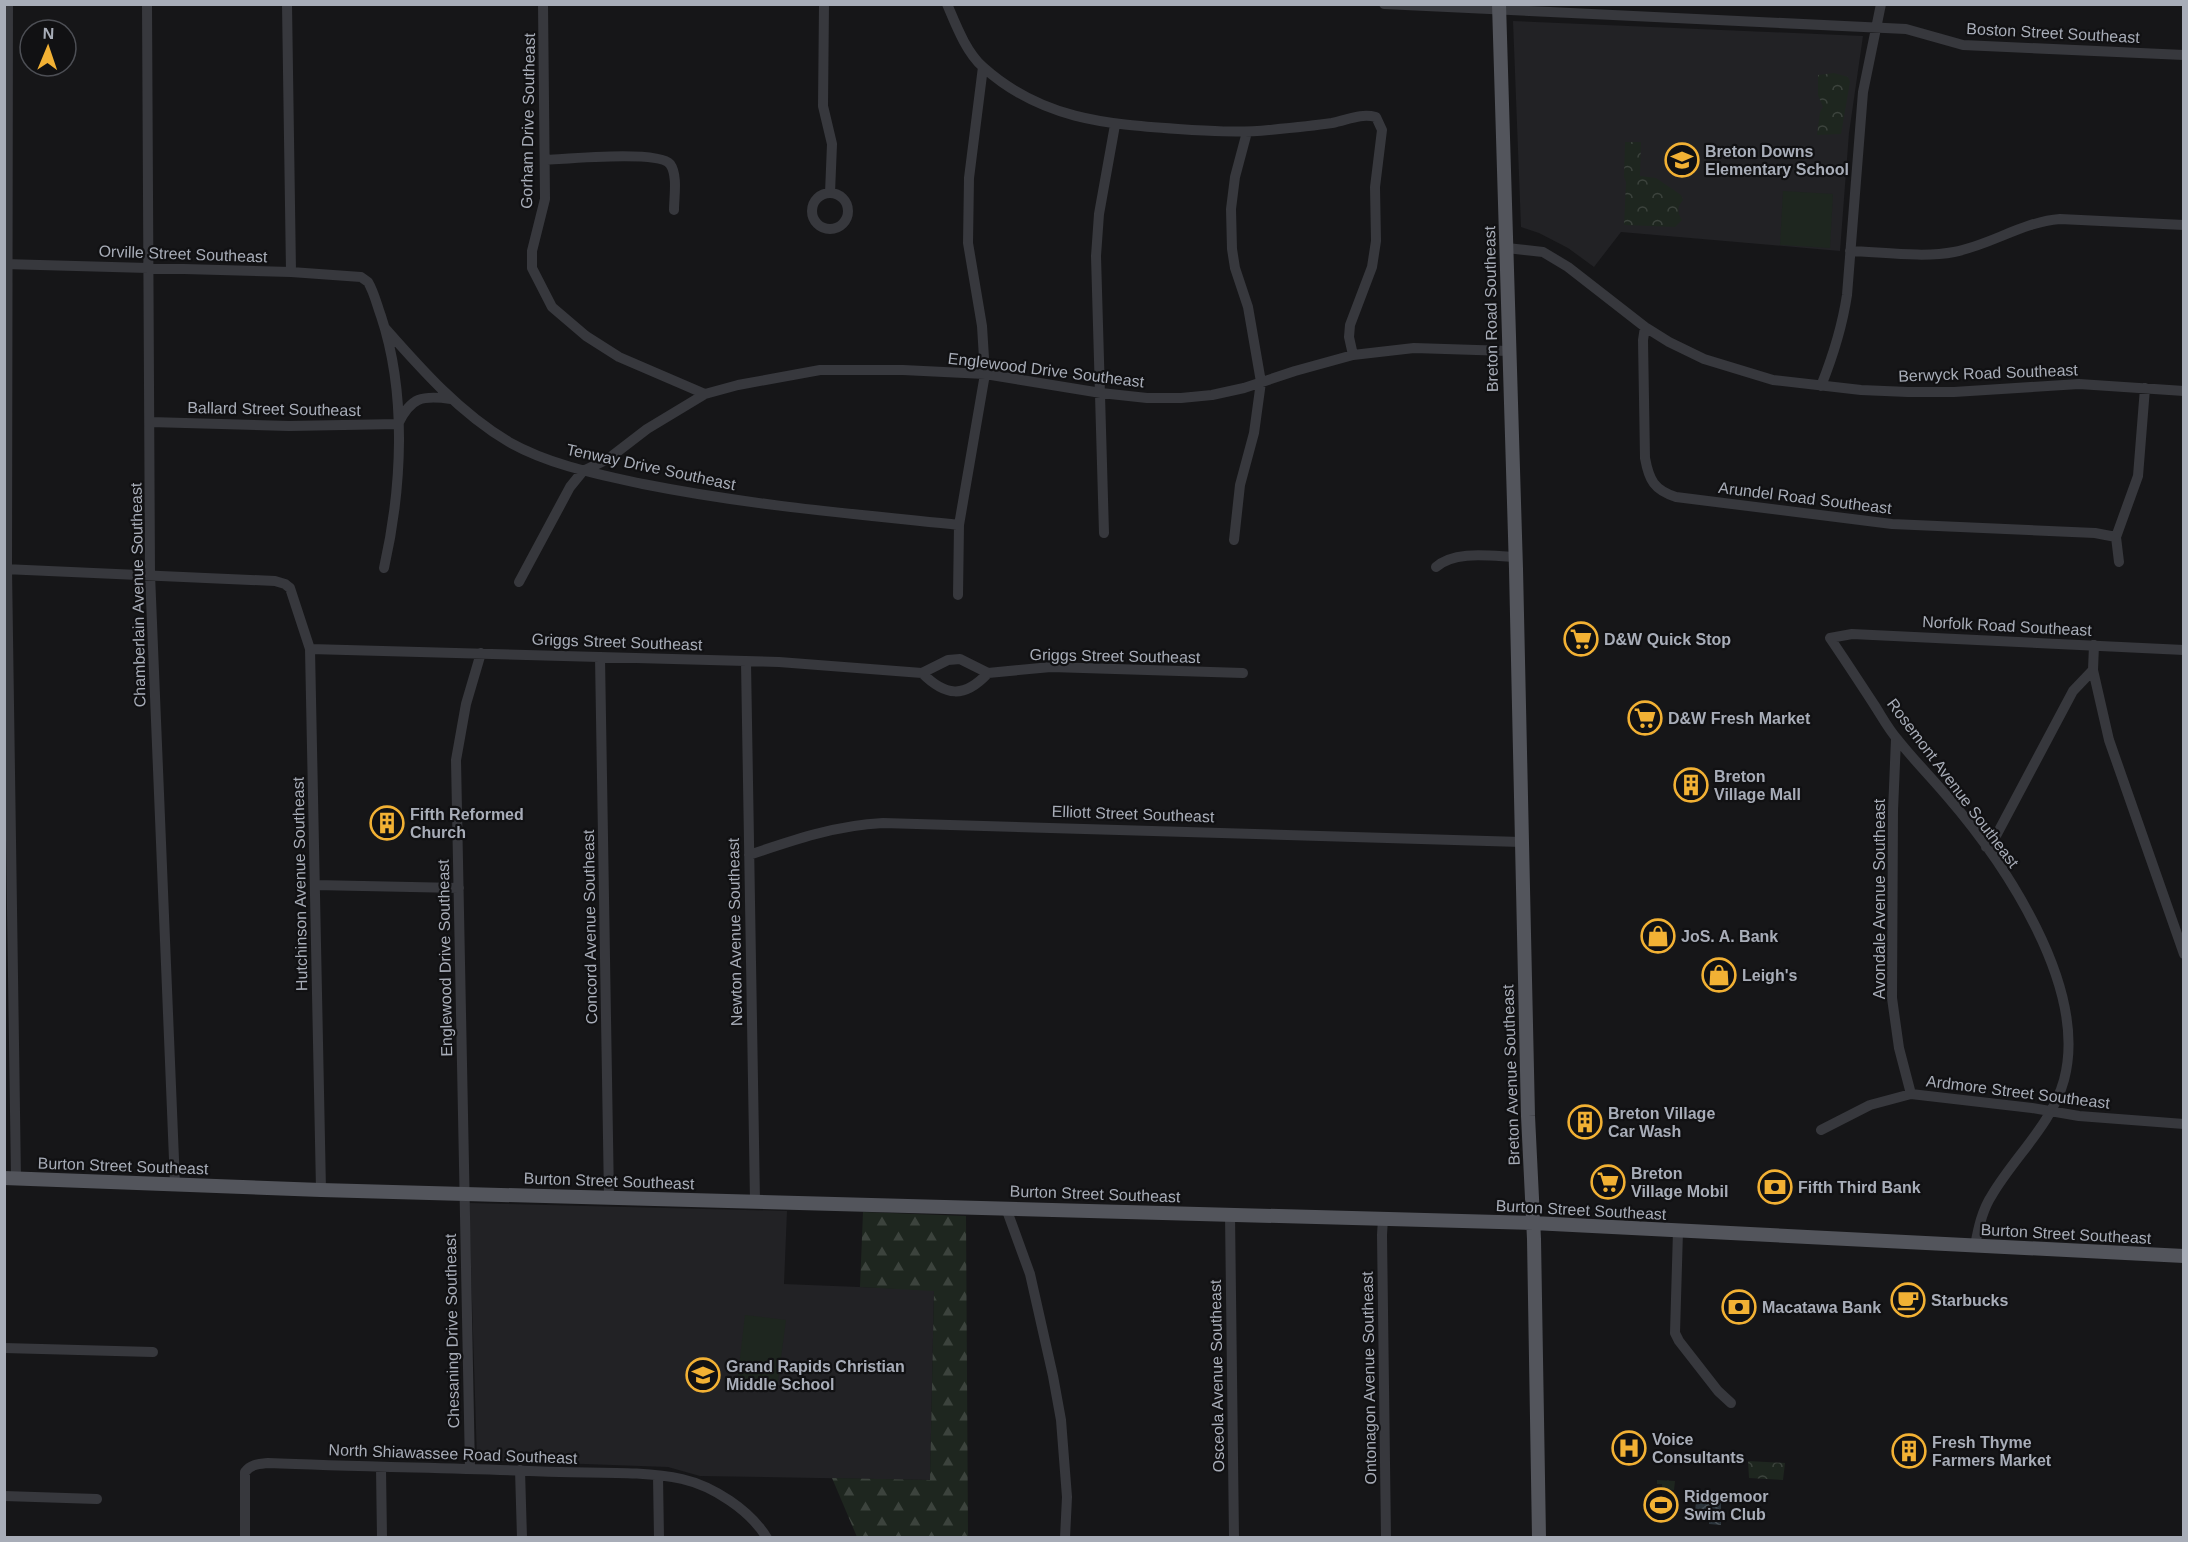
<svg xmlns="http://www.w3.org/2000/svg" width="2188" height="1542" font-family="Helvetica,sans-serif">
  <defs>
    <pattern id="forest-firs" width="22" height="20" patternUnits="userSpaceOnUse" patternTransform="scale(1.5)"><rect width="22" height="20" fill="#1e261f"/><path d="M5 1l3.5 6h-7zM16 11l3.5 6h-7z" fill="#3c433d"/></pattern>
    <pattern id="park-crowns" width="20" height="18" patternUnits="userSpaceOnUse" patternTransform="scale(1.5)"><rect width="20" height="18" fill="#1e261f"/><path d="M2 6a3 3 0 1 1 6 0M12 15a3 3 0 1 1 6 0" fill="none" stroke="#3c433d"/></pattern>
    <pattern id="water-waves" width="16" height="10" patternUnits="userSpaceOnUse" patternTransform="scale(1.5)"><rect width="16" height="10" fill="#2c353c"/><path d="M0 5q4-4 8 0t8 0" fill="none" stroke="#485056"/></pattern>
  </defs>
  <rect width="100%" height="100%" fill="#161618"/>
  <path fill="#222225" d="M1513 21 1863 36 1849 133 1840 251 1621 232 1594 267 1568 248 1539 233 1521 227Z
    M469 1203 787 1211 784 1284 934 1290 930 1480 700 1476 668 1467 477 1460Z"/>
  <path fill="url(#forest-firs)" d="M863 1212 966 1216 968 1537H857L832 1478 930 1480 934 1291 860 1287Z"/>
  <path fill="url(#park-crowns)" d="M1834 73 1848 77 1850 82 1841 134 1817 135 1820 112 1823 107 1818 95V75Z
    M1625 142H1641L1640 176 1656 178 1681 195 1683 200C1677 207 1677 212 1682 220L1675 227 1624 225 1626 182 1624 177Z
    M1748 1461 1785 1463 1783 1480 1749 1478Z
    M1657 1480 1675 1481 1674 1490 1662 1489V1484H1657Z"/>
  <path fill="#1e261f" d="M1783 191 1833 194 1830 248 1780 245Z
    M745 1315 786 1320 777 1388 737 1383Z"/>
  <path fill="url(#water-waves)" d="M1696 1500 1721 1501V1525L1709 1524V1512L1695 1514Z"/>
  <g fill="none" stroke-linecap="round" stroke-linejoin="round">
    <path stroke="#37383d" stroke-width="10" d="M8 4 7 569 16 1179
      M147 4 150 574 175 1184
      M287 4 291 272
      M543 4 545 199 532 251V268L552 307 586 336 619 357 705 394
      M824 4 823 106 832 144 830 193
      M947 4C956 25 966 52 983 67 1041 119 1105 124 1178 129 1208 131 1239 133 1269 130 1290 128 1311 126 1332 123 1348 120 1360 113 1376 117L1382 130 1375 187 1376 241 1372 267 1350 325 1349 337 1353 355
      M1384 4 1906 29 1963 45 2184 55
      M545 160C566 159 658 150 670 164 678 175 674 197 674 210
      M812 211a18 18 0 1 1 36 0a18 18 0 1 1-36 0Z
      M1507 248 1543 252 1568 267 1645 327 1669 342 1704 359 1773 380 1861 390 1908 392H1954L2079 384 2184 391
      M1850 251C1881 252 1924 258 1954 252 1991 245 2022 222 2060 219L2184 225
      M4 264 291 272 361 277 368 282C374 292 377 305 381 316 407 394 402 488 384 568
      M1645 327 1643 340 1645 458C1649 480 1654 490 1676 497L1892 524 2095 533 2116 537
      M385 328C422 370 460 413 509 442 550 465 597 474 643 484 748 505 853 514 959 525
      M1821 386C1833 356 1842 328 1847 295L1863 92 1881 4
      M150 422 289 426 398 424C411 397 422 395 451 399
      M1104 533 1096 256 1099 214 1115 125
      M1234 540 1240 485 1254 433 1261 382 1248 307 1235 268 1232 249 1231 209 1235 177 1247 132
      M2119 562 2116 537 2138 476 2145 388
      M1436 567C1455 550 1491 556 1515 557
      M4 569 275 581 285 584 290 588 310 649 321 1190
      M519 582 570 487 583 471 608 459 647 429 705 394 738 385 820 370H903L985 374 1101 393 1147 398H1181L1212 395 1244 388 1295 371 1353 355 1414 348 1508 351
      M958 595 959 525 985 374 982 326 968 243 969 178 983 67
      M2094 645 2093 670 2109 740 2184 954
      M310 649 779 662 922 673 948 660 960 659 988 673 1051 667 1243 673
      M600 657 609 1198
      M746 662 755 1201
      M922 673C945 696 964 699 988 673
      M1896 739 1893 811 1892 998 1899 1048 1911 1094
      M1986 847 1997 834 2073 691 2093 670
      M749 855C793 840 837 825 883 823L1521 842
      M315 885 459 888
      M1821 1130 1870 1105 1911 1094 2032 1108 2079 1116 2184 1124
      M1006 1208 1030 1274 1053 1376 1061 1420 1067 1497 1065 1538
      M1230 1214 1234 1538
      M1383 1218 1382 1235 1386 1538
      M1678 1231 1675 1333 1679 1341 1718 1391 1731 1403
      M1975 1246C1978 1229 1982 1210 1992 1195 2015 1156 2052 1124 2064 1080 2089 987 2004 862 1946 795 1930 776 1913 759 1898 740 1889 730 1882 717 1875 706 1860 683 1845 660 1830 638L1852 634 2184 650
      M4 1348 153 1352
      M381 1468 382 1538
      M470 1469 456 760 466 704 481 653
      M520 1470 522 1538
      M658 1476 659 1538
      M4 1496 97 1499
      M245 1538V1472C251 1464 259 1464 268 1463 365 1467 462 1468 560 1472 596 1473 647 1471 682 1479 713 1486 750 1510 767 1538"/>
    <path stroke="#53555c" stroke-width="14" d="M1499 4 1516 569 1528 1116 1534 1239 1539 1538
      M4 1178 321 1190 1533 1223 2184 1256"/>
  </g>
  <defs>
    <g id="school-ring" transform="scale(1.725)"><circle r="9.5" fill="#111113" stroke="#f2b134" stroke-width="1.5"/><path d="M0-5L7-2L0 1L-7-2ZM-4 1L0 2.5L4 1V4Q0 6-4 4Z" fill="#f2b134"/></g>
    <g id="supermarket-ring" transform="scale(1.725)"><circle r="9.5" fill="#111113" stroke="#f2b134" stroke-width="1.5"/><path d="M-6-5.5h2.5l.6 2H6L4.5 2H-2.5L-4.4-4H-6ZM-1.5 3.2a1.3 1.3 0 1 0 .1 0ZM3 3.2a1.3 1.3 0 1 0 .1 0Z" fill="#f2b134"/></g>
    <g id="building-ring" transform="scale(1.725)"><circle r="9.5" fill="#111113" stroke="#f2b134" stroke-width="1.5"/><path d="M-4-6H4V6H1V3H-1V6H-4ZM-2.5-4.3h1.7v1.8h-1.7ZM.8-4.3h1.7v1.8H.8ZM-2.5-1h1.7V.8h-1.7ZM.8-1h1.7V.8H.8Z" fill="#f2b134"/></g>
    <g id="shop-ring" transform="scale(1.725)"><circle r="9.5" fill="#111113" stroke="#f2b134" stroke-width="1.5"/><path d="M-5-2.5h2.3a2.7 3.5 0 0 1 5.4 0H5L5.5 6h-11ZM-1.5-2.5h3a1.5 2.3 0 0 0-3 0Z" fill="#f2b134"/></g>
    <g id="bank-ring" transform="scale(1.725)"><circle r="9.5" fill="#111113" stroke="#f2b134" stroke-width="1.5"/><path d="M-6-4H6V4H-6ZM0-2.3a2.3 2.3 0 1 0 0 4.6a2.3 2.3 0 1 0 0-4.6Z" fill="#f2b134"/></g>
    <g id="cafe-ring" transform="scale(1.725)"><circle r="9.5" fill="#111113" stroke="#f2b134" stroke-width="1.5"/><path d="M-5.5-4.5H6V0H3Q3 3.5 0 3.5H-2.5Q-5.5 3.5-5.5 0ZM3-3.2v2h1.7v-2ZM-6 4.5H4V6H-6Z" fill="#f2b134"/></g>
    <g id="hospital-ring" transform="scale(1.725)"><circle r="9.5" fill="#111113" stroke="#f2b134" stroke-width="1.5"/><path d="M-5-5h3v3.5h4V-5h3V5h-3V1.5h-4V5h-3Z" fill="#f2b134"/></g>
    <g id="stadium-ring" transform="scale(1.725)"><circle r="9.5" fill="#111113" stroke="#f2b134" stroke-width="1.5"/><path d="M0-5a6.5 5 0 1 0 0 10a6.5 5 0 1 0 0-10ZM-3.5-1.8h7v3.6h-7Z" fill="#f2b134"/></g>
  </defs>
  <g fill-rule="evenodd">
    <use href="#school-ring" x="1682" y="160"/>
    <use href="#supermarket-ring" x="1581" y="639"/>
    <use href="#supermarket-ring" x="1645" y="718"/>
    <use href="#building-ring" x="1691" y="785"/>
    <use href="#building-ring" x="387" y="823"/>
    <use href="#shop-ring" x="1658" y="936"/>
    <use href="#shop-ring" x="1719" y="975"/>
    <use href="#building-ring" x="1585" y="1122"/>
    <use href="#supermarket-ring" x="1608" y="1182"/>
    <use href="#bank-ring" x="1775" y="1187"/>
    <use href="#cafe-ring" x="1908" y="1300"/>
    <use href="#bank-ring" x="1739" y="1307"/>
    <use href="#school-ring" x="703" y="1375"/>
    <use href="#hospital-ring" x="1629" y="1448"/>
    <use href="#building-ring" x="1909" y="1451"/>
    <use href="#stadium-ring" x="1661" y="1505"/>
  </g>
  <g text-anchor="middle" dominant-baseline="central" stroke-width="4.5" stroke-linejoin="round" paint-order="stroke">
    <g font-size="16" fill="#a8adb8" stroke="#111113">
      <text transform="translate(2053 33) rotate(3)">Boston Street Southeast</text>
      <text transform="translate(528 121) rotate(-89)">Gorham Drive Southeast</text>
      <text transform="translate(183 254) rotate(2)">Orville Street Southeast</text>
      <text transform="translate(1491 309) rotate(-91)">Breton Road Southeast</text>
      <text transform="translate(1046 370) rotate(7)">Englewood Drive Southeast</text>
      <text transform="translate(1988 373) rotate(-2)">Berwyck Road Southeast</text>
      <text transform="translate(274 409) rotate(1)">Ballard Street Southeast</text>
      <text transform="translate(651 467) rotate(12)">Tenway Drive Southeast</text>
      <text transform="translate(1805 498) rotate(7)">Arundel Road Southeast</text>
      <text transform="translate(138 595) rotate(-91)">Chamberlain Avenue Southeast</text>
      <text transform="translate(2007 626) rotate(3)">Norfolk Road Southeast</text>
      <text transform="translate(617 642) rotate(2)">Griggs Street Southeast</text>
      <text transform="translate(1115 656) rotate(1)">Griggs Street Southeast</text>
      <text transform="translate(1953 783) rotate(53)">Rosemont Avenue Southeast</text>
      <text transform="translate(1133 814) rotate(2)">Elliott Street Southeast</text>
      <text transform="translate(300 884) rotate(-91)">Hutchinson Avenue Southeast</text>
      <text transform="translate(1879 899) rotate(-90)">Avondale Avenue Southeast</text>
      <text transform="translate(590 927) rotate(-91)">Concord Avenue Southeast</text>
      <text transform="translate(735 932) rotate(-91)">Newton Avenue Southeast</text>
      <text transform="translate(445 958) rotate(-91)">Englewood Drive Southeast</text>
      <text transform="translate(1511 1075) rotate(-92)">Breton Avenue Southeast</text>
      <text transform="translate(2018 1092) rotate(7)">Ardmore Street Southeast</text>
      <text transform="translate(123 1166) rotate(2)">Burton Street Southeast</text>
      <text transform="translate(609 1181) rotate(2)">Burton Street Southeast</text>
      <text transform="translate(1095 1194) rotate(2)">Burton Street Southeast</text>
      <text transform="translate(1581 1210) rotate(3)">Burton Street Southeast</text>
      <text transform="translate(2066 1234) rotate(3)">Burton Street Southeast</text>
      <text transform="translate(452 1331) rotate(-91)">Chesaning Drive Southeast</text>
      <text transform="translate(1217 1376) rotate(-91)">Osceola Avenue Southeast</text>
      <text transform="translate(1369 1378) rotate(-91)">Ontonagon Avenue Southeast</text>
      <text transform="translate(453 1454) rotate(2)">North Shiawassee Road Southeast</text>
    </g>
    <g font-size="16" font-weight="bold" fill="#a8adb8" stroke="#111113" text-anchor="start">
      <text x="1705" y="151">Breton Downs<tspan x="1705" dy="18">Elementary School</tspan></text>
      <text x="1604" y="639">D&amp;W Quick Stop</text>
      <text x="1668" y="718">D&amp;W Fresh Market</text>
      <text x="1714" y="776">Breton<tspan x="1714" dy="18">Village Mall</tspan></text>
      <text x="410" y="814">Fifth Reformed<tspan x="410" dy="18">Church</tspan></text>
      <text x="1681" y="936">JoS. A. Bank</text>
      <text x="1742" y="975">Leigh's</text>
      <text x="1608" y="1113">Breton Village<tspan x="1608" dy="18">Car Wash</tspan></text>
      <text x="1631" y="1173">Breton<tspan x="1631" dy="18">Village Mobil</tspan></text>
      <text x="1798" y="1187">Fifth Third Bank</text>
      <text x="1931" y="1300">Starbucks</text>
      <text x="1762" y="1307">Macatawa Bank</text>
      <text x="726" y="1366">Grand Rapids Christian<tspan x="726" dy="18">Middle School</tspan></text>
      <text x="1652" y="1439">Voice<tspan x="1652" dy="18">Consultants</tspan></text>
      <text x="1932" y="1442">Fresh Thyme<tspan x="1932" dy="18">Farmers Market</tspan></text>
      <text x="1684" y="1496">Ridgemoor<tspan x="1684" dy="18">Swim Club</tspan></text>
    </g>
  </g>
  <rect width="2188" height="1542" fill="none" stroke="#a8adb8" stroke-width="12"/>
  <g transform="translate(48 48) rotate(2)"><circle r="28" fill="#111113" stroke="#4d4f55" stroke-width="1.5"/>
  <path d="M0-4.5L10 22L0 15L-10 22Z" fill="#f2b134"/>
  <text y="-9" font-size="16" font-weight="bold" text-anchor="middle" fill="#a8adb8">N</text>
  </g>
</svg>
